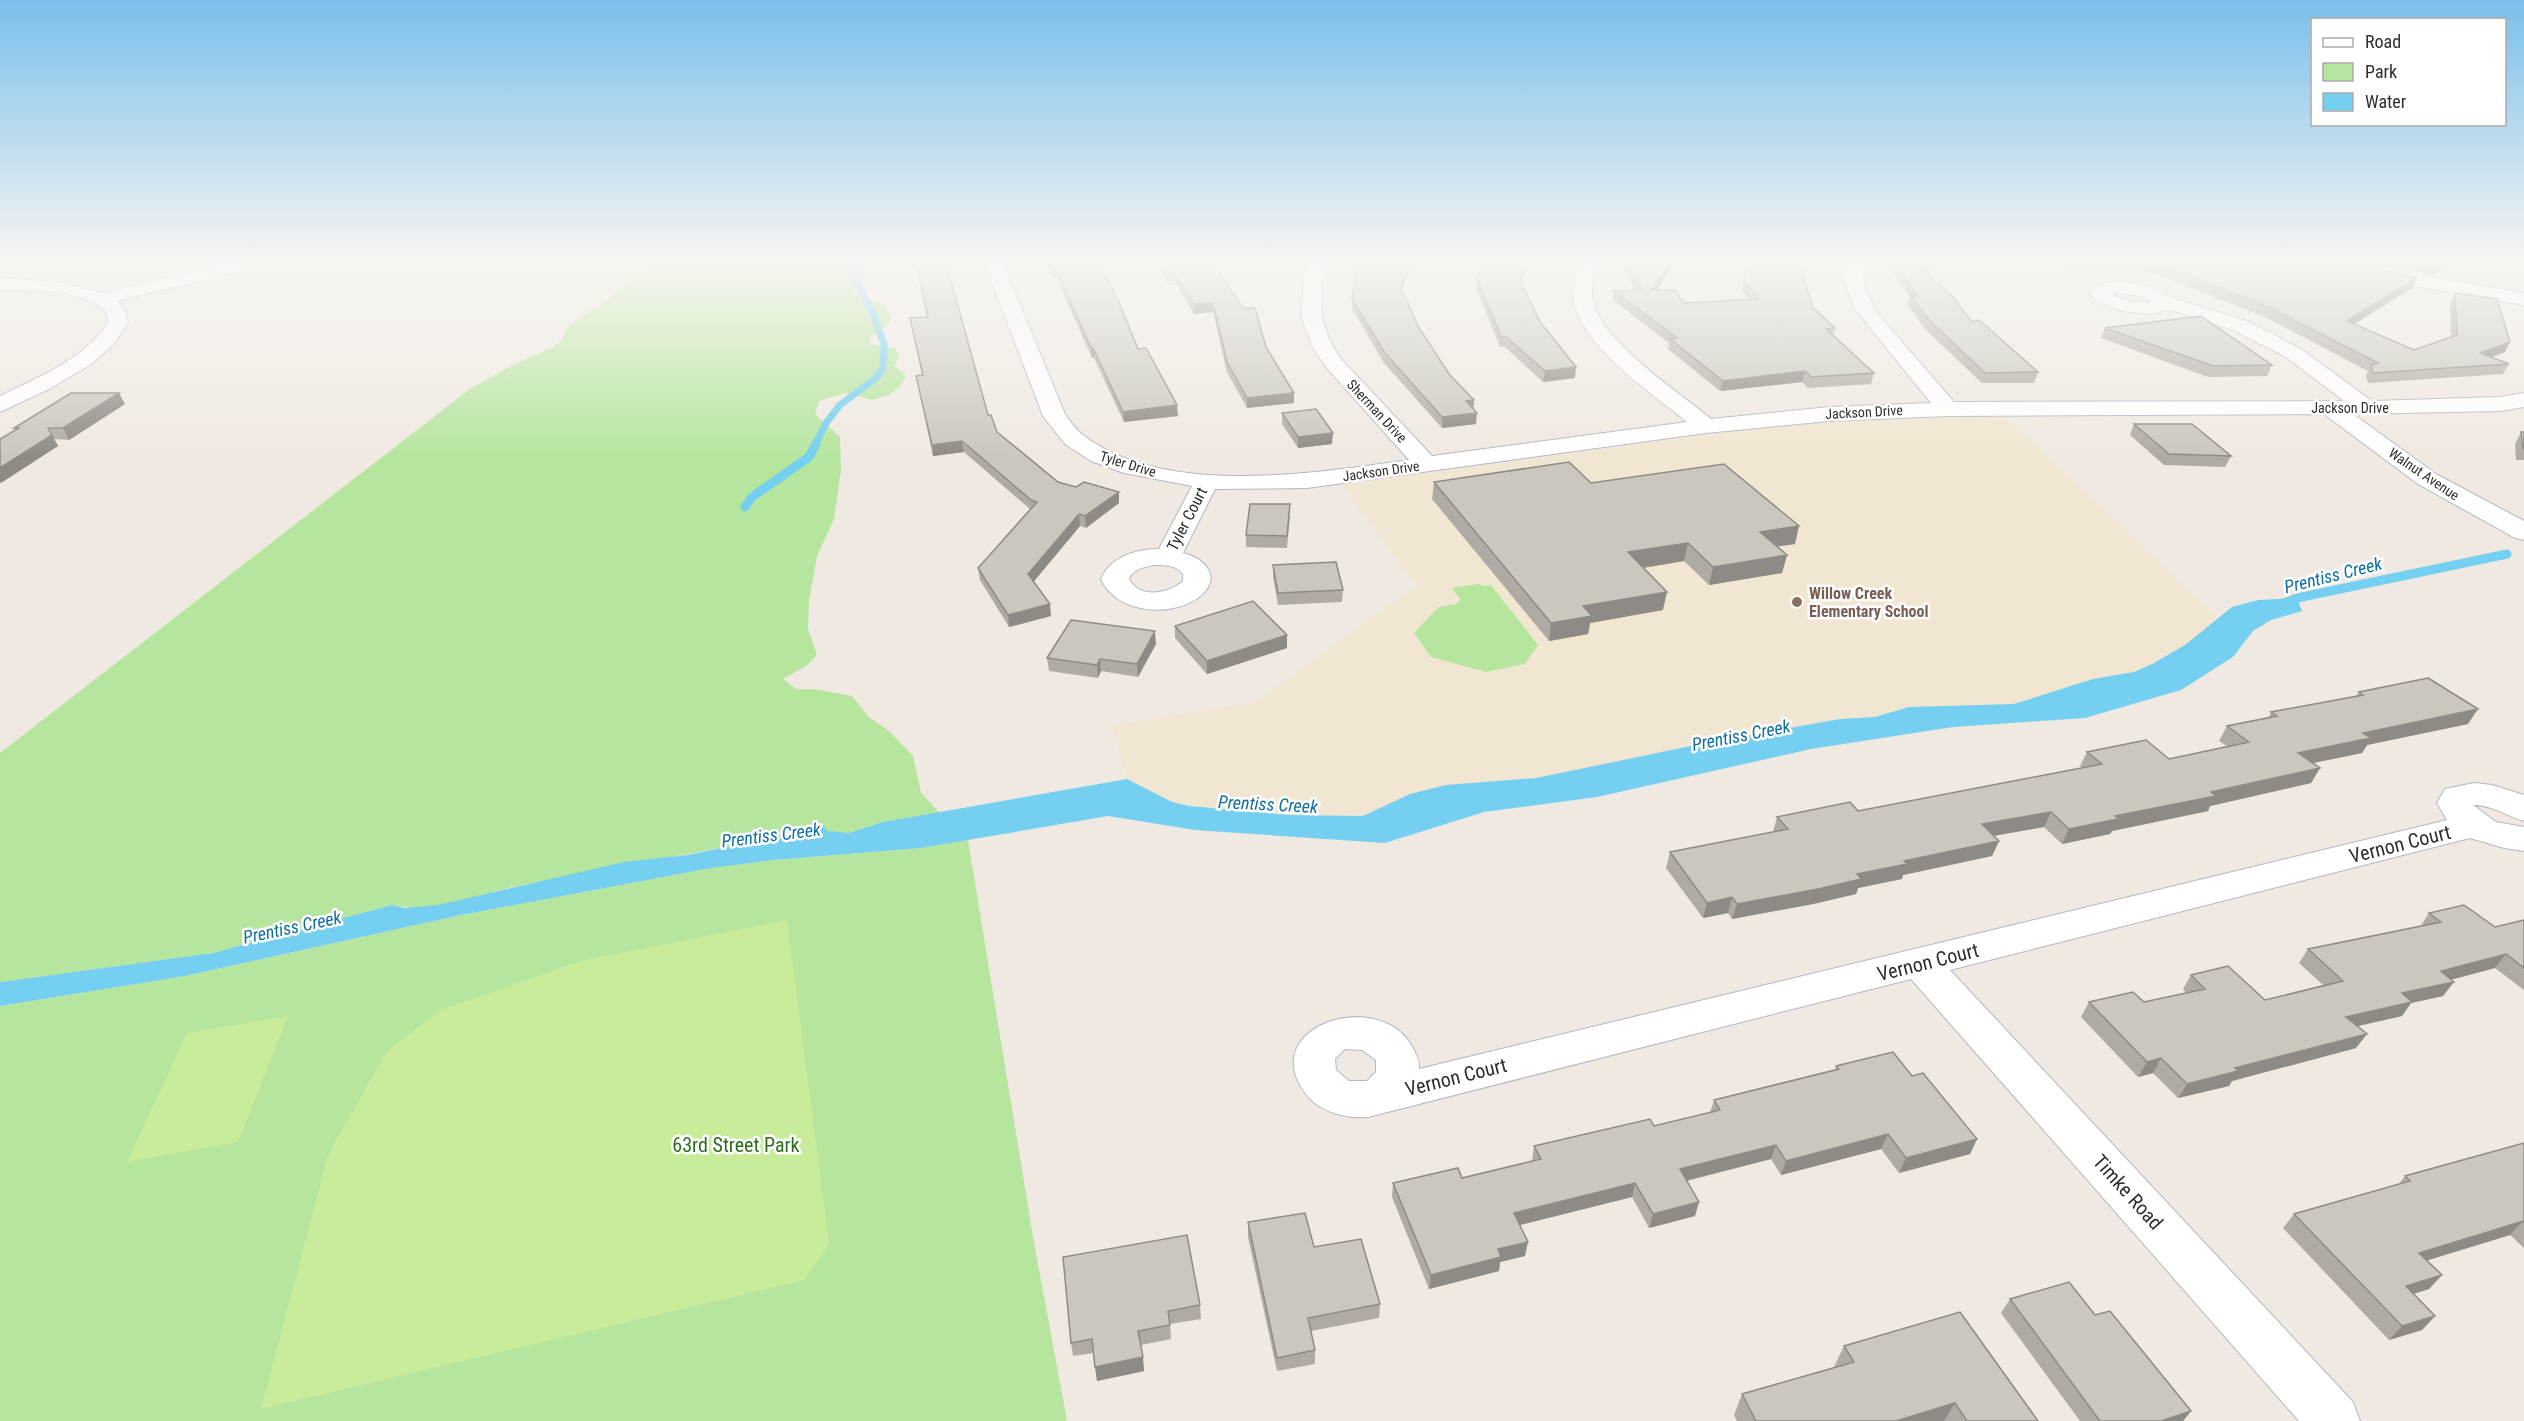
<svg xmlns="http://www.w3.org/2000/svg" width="2524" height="1421" font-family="'Roboto Condensed',sans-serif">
  <rect width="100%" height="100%" fill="#efe9e1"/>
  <path fill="#f0e6d1" d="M2006 417 2218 618 2185 645 2134 672 2093 679 2014 704 1909 707 1875 717 1840 719 1710 742 1536 778 1446 785 1410 794 1363 816 1289 815 1189 806 1172 802 1127 779 1112 725 1256 702 1416 586 1343 485 1780 425 1884 419Z"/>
  <path fill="#b6e59e" d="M657 259H865L867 261 866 272 854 293C870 307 879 291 892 318L886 326 871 337 870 344 895 348 899 356 894 366 906 375 902 384 889 395 872 400 846 393 819 401 815 414 840 437 841 469 834 519 817 556 809 600 808 629 817 655 806 666 783 679 796 689H814L852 696 869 717 889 731 913 756 921 793 940 813 883 822 849 833 799 830 787 838 755 841C676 857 596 870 517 886 477 894 433 915 392 905L213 953 0 982V753L470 389 517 363 551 348 562 340 567 327 605 301Z
    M1479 584 1483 586 1491 585 1538 645 1525 664 1486 672 1431 657 1414 633 1439 607 1456 604 1461 600 1452 588Z
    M968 840 1033 1237 1067 1421H0V1006L185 976 461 915 711 868 773 860 921 848Z"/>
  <path fill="#c9ec9a" d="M787 920 829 1244 804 1280 261 1409 328 1155 387 1051 441 1010 581 961Z
    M288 1016 238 1142 127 1162 187 1033Z"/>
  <path fill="#75cff0" d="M2297 598 2302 611 2271 620 2253 631 2233 657 2181 690 2085 718 1953 727 1811 749 1597 797 1484 812 1385 843 1195 830 1108 816 921 848 773 860 711 868 461 915 185 976 0 1006V982L213 953 392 905 405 908 438 905 624 862 687 855 755 841 787 838 814 824 823 825 827 831 849 833 883 822 1127 779 1172 802 1189 806 1289 815 1363 816 1410 794 1446 785 1536 778 1710 742 1840 719 1875 717 1909 707 2014 704 2093 679 2134 672 2152 664 2185 645 2232 607 2258 600Z"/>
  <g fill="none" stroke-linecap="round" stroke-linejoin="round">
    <path stroke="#75cff0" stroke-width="7" d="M815 445 826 423 840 405 876 378 883 368 884 344 872 311 855 279V259"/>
    <path stroke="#75cff0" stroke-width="9" d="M745 507 752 497 809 457 816 444
      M2284 603 2297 598 2507 554"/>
    <g stroke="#b4b7c1" stroke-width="2">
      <path id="street" d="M247 259H277L274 263 117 301 125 309 128 323 113 345 90 365 49 389 0 412V396C39 377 83 360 108 323L106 311C78 289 35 290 0 290V278L58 282 103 293Z
        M983 259H1001L1065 414C1070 421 1076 430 1083 435 1165 498 1314 473 1409 460L1326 367 1312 346 1301 316 1305 269 1315 259H1334L1323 270C1321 309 1318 325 1341 359L1432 456 1687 422C1652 393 1575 343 1573 294 1572 281 1576 270 1581 259H1599C1595 271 1591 282 1592 295 1596 339 1678 391 1711 419L1829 407 1931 403 1854 308 1845 281 1847 259H1865L1863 274 1865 288 1876 312 1954 402 2344 401 2286 357 2233 330 2168 309 2152 314 2122 311 2098 302 2089 294 2097 285 2104 283 2120 281 2150 286 2172 298 2247 321 2301 349 2372 401 2500 397 2524 393V407L2500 411 2353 414 2436 474 2524 521V540L2515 538 2418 484 2324 414 1948 416 1829 421 1706 433 1307 488 1215 489 1183 553C1207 559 1223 579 1198 598 1169 618 1116 613 1101 579 1110 557 1136 549 1159 549L1192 486 1124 473 1091 461 1065 444 1043 416ZM2120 293 2144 297 2152 302H2132L2111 294ZM1154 565C1165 565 1176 565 1183 574V581C1169 594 1139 599 1129 579 1133 569 1144 567 1154 565Z
        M2315 259H2345L2408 273 2524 293V305L2408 285 2318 263Z
        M2474 783 2492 785 2524 795V821C2506 816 2493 805 2473 805L2496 822 2524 827V851L2504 848 2470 838 1950 970 2353 1402 2360 1421H2299L1911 979 1368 1117C1347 1119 1319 1112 1306 1094 1254 1026 1381 986 1413 1048 1416 1055 1420 1061 1419 1069L2447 820 2437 803 2445 789ZM1345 1049 1362 1050 1376 1060V1072L1367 1081H1349L1336 1070 1335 1059Z"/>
    </g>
    <use href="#street" fill="#fff" fill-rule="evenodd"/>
  </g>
  <path fill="#afaba4" d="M898 259H945L988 415 997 432 1058 482 1119 503 1086 528 1080 526 1034 581 1051 616 1009 627 980 580 978 568 1030 509 964 452 933 456 918 386 916 376 922 375 910 318 927 317 916 265 899 267Z
    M1045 259H1096L1138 349 1178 416 1124 422 1094 358H1092L1056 277H1054Z
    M1157 259H1200H1199L1202 264 1201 259H1210L1294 393V403L1247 408 1227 372 1213 312 1194 314 1177 285H1168Z
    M1679 259 1656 290 1683 303 1749 299 1742 291 1748 259 1813 308 1835 328 1833 336 1874 373 1871 384 1808 388 1802 382 1720 391 1668 349 1669 343 1613 300 1614 291H1636L1624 270 1625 261Z
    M1889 259H1947V261H1933L1929 276 1972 322 2038 372 2034 383H1982L1926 330 1907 305 1910 297 1887 266Z
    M2021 259H2333L2417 278 2412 288 2354 324 2414 350 2451 337 2450 303 2455 293 2505 352 2491 357 2509 364 2503 374 2368 383 2366 376 2368 371 2265 317 2151 272 2021 265Z
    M2354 259H2454L2452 263 2433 275Z
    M1412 261 1411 267 1402 290 1418 326 1449 374 1474 400 1473 409 1476 424 1442 428 1384 363 1352 309V299Z
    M1477 278 1522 283 1540 322 1575 378 1543 382 1505 347H1500L1476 288Z
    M2105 328 2272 365 2267 376 2208 377 2101 338Z
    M125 404 69 440 54 439 58 446 0 483V439L15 430 14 428Z
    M1282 413 1332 444 1298 448 1282 424Z
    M2134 424 2231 456 2225 467 2164 465 2130 435Z
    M2521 432H2524V460H2516L2515 444Z
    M1434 482 1591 483 1795 544 1777 546 1787 555 1782 573 1709 585 1684 561 1643 568 1663 610 1590 623 1588 634 1549 641 1432 499Z
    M1290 516 1287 548 1246 547V535Z
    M1273 565 1343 590 1342 602 1278 605 1273 577Z
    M1175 626 1287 635V648L1207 674 1175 638Z
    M1156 644 1138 677 1101 671 1098 678 1049 671 1047 658Z
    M2359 692 2468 724 2367 745 2362 753 2312 763 2320 768 2311 783 2210 806 2208 811 2112 831 2110 834 2062 844 2044 827 1994 836 1999 841 1992 856 1903 875 1902 879 1858 888 1856 894 1813 904 1732 919 1728 913 1703 918 1666 868 1670 852 1773 832 1777 817 1858 811 2082 768 2080 766 2087 752 2169 759 2227 746 2219 741 2227 726 2269 717 2271 712 2356 696Z
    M2429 913 2495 927 2524 920V990L2495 968 2451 980 2443 996 2411 1003 2402 1016 2357 1026 2356 1048 2232 1081 2229 1086 2178 1098 2153 1073 2138 1077 2081 1017 2089 1002H2144L2186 993 2183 989 2191 975 2265 1000 2323 985 2299 963 2308 949 2420 927Z
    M1836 1066 1912 1076 1977 1139 1970 1154 1899 1173 1881 1149 1781 1175 1771 1159 1687 1181 1695 1216 1649 1228 1632 1197 1520 1225 1525 1256 1500 1262 1499 1271 1429 1289 1392 1197 1393 1183 1462 1178 1532 1161 1534 1146 1654 1126 1710 1113 1714 1100 1835 1071Z
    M2524 1143V1248L2510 1235 2427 1260 2442 1275 2429 1289 2413 1294 2435 1316 2422 1330 2389 1340 2283 1228 2294 1214 2399 1184 2405 1176Z
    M1248 1222 1314 1247 1380 1304 1379 1318 1311 1331 1315 1350V1364L1277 1371 1248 1237Z
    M1063 1257 1200 1305 1201 1319 1170 1324 1171 1339 1141 1345 1144 1371 1097 1381 1094 1353 1073 1356 1071 1343Z
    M2010 1299 2095 1315 2191 1411 2183 1421H2080L2001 1313Z
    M1844 1346 2038 1421H1737L1734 1415 1742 1394 1834 1367Z"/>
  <path fill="#8e8b86" d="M898 259H915L916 265 899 267Z
    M1407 259H1415L1412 261 1411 267 1399 295 1400 286Z
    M1529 259H1531L1519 289 1520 280Z
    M1674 259H1679L1649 300 1651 290Z
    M2449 259H2454L2452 263 2433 275 2438 266Z
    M1055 267 1056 277H1054L1053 268Z
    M2417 278 2412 288 2343 331 2347 321Z
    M1213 303V312L1194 314V304Z
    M2510 342 2505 352 2474 364 2480 353Z
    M1091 348H1093L1094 358H1092Z
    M1576 367 1575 378 1543 382 1545 371Z
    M1805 371 1802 382 1720 391 1723 381Z
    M119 393 125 404 69 440 63 428Z
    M1294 393V403L1247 408V398Z
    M1474 400 1473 411 1466 401Z
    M1177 405 1178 416 1124 422 1123 412Z
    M1477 413 1476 424 1442 428V417Z
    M1333 433 1332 444 1298 448V437Z
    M52 435 58 446 1 483 0 481V468Z
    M962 441 964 452 933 456 932 445Z
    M1119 492V503L1086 528 1085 516Z
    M1079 514 1080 526 1030 586 1028 574Z
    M1799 526 1795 544 1756 550 1760 532Z
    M1688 543 1684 561 1624 571 1628 552Z
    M1787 555 1782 573 1709 585 1713 567Z
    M1667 592 1663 610 1590 623 1588 634 1549 641 1551 623 1583 606Z
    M1050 604 1051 616 1009 627 1008 615Z
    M1155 631 1156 644 1138 677 1137 664Z
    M1287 635V648L1207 674V661Z
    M1100 659 1101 671 1098 678 1097 665Z
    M2478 709 2468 724 2367 745 2362 753 2289 768 2298 753 2363 733Z
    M2320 768 2311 783 2210 806 2208 811 2112 831 2110 834 2062 844 2069 829 2211 792Z
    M2051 812 2044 827 1975 839 1982 824Z
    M1999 841 1992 856 1903 875 1902 879 1858 888 1856 894 1813 904 1732 919 1737 904 1904 861Z
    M1732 897 1728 913 1703 918 1707 903Z
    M2506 954 2495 968 2430 985 2441 971Z
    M2454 982 2443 996 2411 1003 2402 1016 2336 1031 2346 1017 2402 993Z
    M2367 1034 2356 1048 2232 1081 2229 1086 2178 1098 2187 1084 2235 1068Z
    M2161 1058 2153 1073 2138 1077 2147 1062Z
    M1888 1134 1881 1149 1781 1175 1786 1161Z
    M1977 1139 1970 1154 1899 1173 1906 1158Z
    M1776 1145 1771 1159 1676 1183 1680 1169Z
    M1635 1183 1632 1197 1512 1227 1514 1213Z
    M1699 1202 1695 1216 1649 1228 1653 1214Z
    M2523 1221 2510 1235 2406 1267 2419 1253Z
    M1528 1242 1525 1256 1500 1262 1499 1271 1429 1289 1431 1275 1498 1249Z
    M2442 1275 2429 1289 2393 1300 2406 1286Z
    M2435 1316 2422 1330 2389 1340 2402 1326Z
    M1143 1357 1144 1371 1097 1381 1095 1367Z
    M1955 1403 1944 1421H1896Z
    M2191 1411 2183 1421H2161Z"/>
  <path fill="#cbc7bf" stroke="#8e8b86" stroke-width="1.5" d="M915 259H945L988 415H991L997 432 1058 482 1076 487 1084 482 1119 492 1085 516 1079 514 1028 574 1050 604 1008 615 978 568 1037 502 1031 500 962 441 932 445 916 376 923 375 910 318 928 317Z
    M1048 259H1096L1118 300 1138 349 1146 348 1177 405 1123 412 1093 348H1091L1055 267 1053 268Z
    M1160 259H1199L1205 269 1203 259H1210L1243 308H1255L1266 347 1294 393 1247 398 1227 362 1213 303 1194 304 1177 275 1167 276Z
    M1359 259H1412L1400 286 1418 326 1449 374 1474 400 1466 401 1477 413 1442 417 1385 353 1352 299Z
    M1487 259H1529L1520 280 1540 322 1576 367 1545 371 1506 337H1501L1477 278Z
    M1627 259H1674L1651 290H1675L1683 303 1759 299 1744 281 1749 259H1798L1813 308 1835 328 1826 329 1874 373 1811 377 1805 371 1723 381 1670 339 1677 338 1614 291 1643 290 1625 261Z
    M1891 259H1909L1952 296 1972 322 1979 320 2038 372 1985 373 1929 320 1910 295 1918 296Z
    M1910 259H1934L1932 266Z
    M2082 259H2333L2417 278 2347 321 2414 350 2457 335 2455 293 2497 299 2510 342 2480 353 2509 364 2373 373 2371 365 2378 363 2269 307 2154 262Z
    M2404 259H2449L2438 266Z
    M2201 316 2272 365 2213 366 2105 328Z
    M71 393H119L63 428H48L52 435 0 468V439L19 428H14Z
    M1316 409 1333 433 1298 437 1282 413Z
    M2134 424H2192L2231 456 2169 454Z
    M2521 432H2524V449H2523Z
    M1569 462 1591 483 1724 464 1799 526 1760 532 1787 555 1713 567 1688 543 1628 552 1667 592 1583 606 1592 616 1551 623 1434 482Z
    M1250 504H1290L1287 536 1246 535Z
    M1336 562 1343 590 1278 593 1273 565Z
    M1253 601 1287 635 1207 661 1175 626Z
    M1071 620 1155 631 1137 664 1100 659 1097 665 1047 658Z
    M2428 678 2478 709 2363 733 2371 738 2298 753 2320 768 2211 792 2216 796 2115 816 2118 819 2069 829 2051 812 1982 824 1999 841 1904 861 1907 864 1857 874 1861 879 1818 889 1737 904 1732 897 1707 903 1670 852 1788 829 1777 817 1850 802 1858 811 2102 764 2087 752 2146 740 2169 759 2249 742 2227 726 2277 716 2271 712 2363 695 2359 692Z
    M2464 905 2495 927 2524 920V968L2506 954 2441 971 2454 982 2402 993 2412 1002 2346 1017 2367 1034 2235 1068 2238 1071 2187 1084 2161 1058 2147 1062 2089 1002 2133 992 2144 1002 2205 989 2191 975 2228 966 2265 1000 2343 981 2308 949 2441 922 2429 913Z
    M1893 1052 1912 1076 1923 1073 1977 1139 1906 1158 1888 1134 1786 1161 1776 1145 1680 1169 1699 1202 1653 1214 1635 1183 1514 1213 1528 1242 1498 1249 1501 1257 1431 1275 1393 1183 1458 1168 1462 1178 1541 1159 1534 1146 1650 1119 1654 1126 1720 1110 1714 1100 1839 1069 1836 1066Z
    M2524 1143V1222L2523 1221 2419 1253 2442 1275 2406 1286 2435 1316 2402 1326 2294 1214 2410 1181 2405 1176Z
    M1305 1213 1314 1247 1361 1239 1380 1304 1308 1318 1315 1350 1277 1358 1248 1222Z
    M1187 1235 1200 1305 1168 1311 1170 1325 1138 1331 1143 1357 1095 1367 1092 1339 1071 1343 1063 1257Z
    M2069 1282 2095 1315 2110 1311 2191 1411 2161 1421H2100L2010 1299Z
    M1960 1312 2038 1421H1967L1955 1403 1896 1421H1756L1742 1394 1854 1362 1844 1346Z"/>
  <linearGradient id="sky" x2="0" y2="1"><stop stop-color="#7abfeb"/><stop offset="0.57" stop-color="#f8f5f2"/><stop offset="1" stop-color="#f8f5f2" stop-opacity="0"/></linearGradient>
  <rect width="2524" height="458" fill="url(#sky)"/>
  <circle fill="#8d6e63" stroke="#fff" stroke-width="2" cx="1797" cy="602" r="6"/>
  <g text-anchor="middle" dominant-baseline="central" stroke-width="5" stroke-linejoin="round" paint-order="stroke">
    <g font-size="14" fill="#2e2e2e" stroke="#fff">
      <text x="2350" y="408">Jackson Drive</text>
      <text transform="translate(1377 411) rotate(47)">Sherman Drive</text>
      <text transform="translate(1864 412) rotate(-3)">Jackson Drive</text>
      <text transform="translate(1128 464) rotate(17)">Tyler Drive</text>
      <text transform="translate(1381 471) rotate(-8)">Jackson Drive</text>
      <text transform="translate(2424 474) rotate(34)">Walnut Avenue</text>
    </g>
    <g font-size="16" fill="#2e2e2e" stroke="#fff">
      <text transform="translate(1187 519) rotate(-63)">Tyler Court</text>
    </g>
    <g font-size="16" font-weight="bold" fill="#785e54" stroke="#fff" text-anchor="start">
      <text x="1809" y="593">Willow Creek<tspan x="1809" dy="18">Elementary School</tspan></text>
    </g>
    <g font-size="18" font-style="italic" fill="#0d6fa3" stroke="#fff">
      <text transform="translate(2333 575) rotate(-14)">Prentiss Creek</text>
      <text transform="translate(1741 735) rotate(-11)">Prentiss Creek</text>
      <text transform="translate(1268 804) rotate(3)">Prentiss Creek</text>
      <text transform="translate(771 835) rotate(-7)">Prentiss Creek</text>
      <text transform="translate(292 927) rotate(-12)">Prentiss Creek</text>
    </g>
    <g font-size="20" fill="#2e2e2e" stroke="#fff">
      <text transform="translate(2400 844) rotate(-14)">Vernon Court</text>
      <text transform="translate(1928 962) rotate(-14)">Vernon Court</text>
      <text transform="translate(1456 1077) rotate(-14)">Vernon Court</text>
      <text transform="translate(2128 1192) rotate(48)">Timke Road</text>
    </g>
    <g font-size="20" fill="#2c6e1b" stroke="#fff">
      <text x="736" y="1145">63rd Street Park</text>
    </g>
  </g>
  <rect x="2311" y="18" width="195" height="108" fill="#ffffff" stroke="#ababab" stroke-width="1.5"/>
  <rect x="2323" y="38" width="30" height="9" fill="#ffffff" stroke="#ababab" stroke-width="1.5"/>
  <text x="2365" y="48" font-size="18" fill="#2e2e2e">Road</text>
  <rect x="2323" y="63" width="30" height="18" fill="#b6e59e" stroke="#ababab" stroke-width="1.5"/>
  <text x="2365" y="78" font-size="18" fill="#2e2e2e">Park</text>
  <rect x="2323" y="93" width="30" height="18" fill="#75cff0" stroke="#ababab" stroke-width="1.5"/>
  <text x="2365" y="108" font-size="18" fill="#2e2e2e">Water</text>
</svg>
